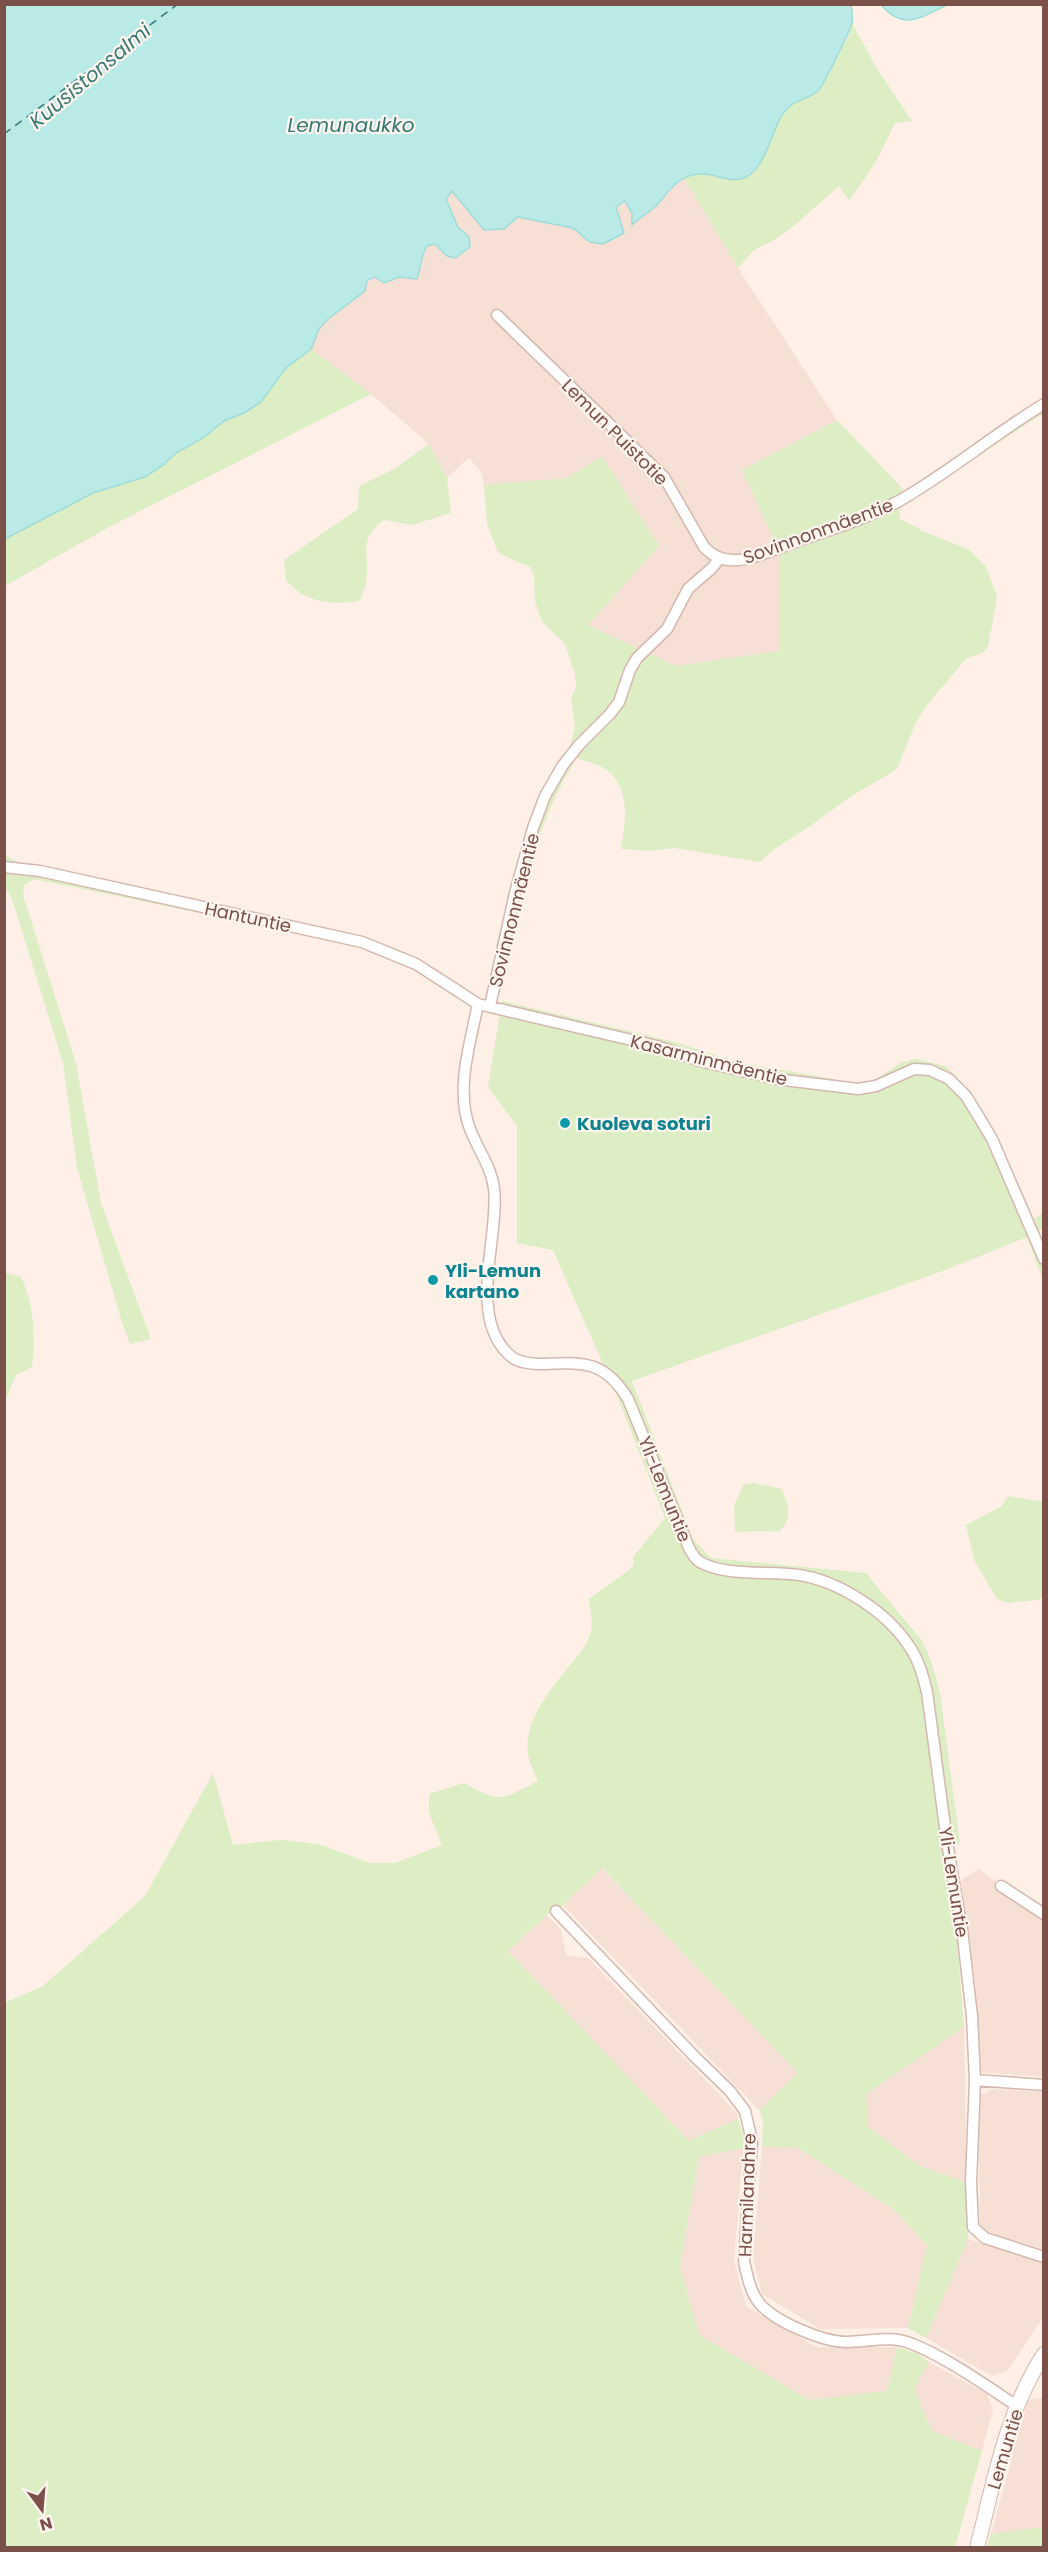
<svg xmlns="http://www.w3.org/2000/svg" width="1048" height="2552" font-family="Poppins,sans-serif">
  <rect width="100%" height="100%" fill="#fef0e7"/>
  <path fill="#f6e0d5" d="M684 178 738 268 837 420 742 470 779 551V651L676 666 588 625 602 457 567 478 484 485 481 472 469 458 447 478 429 444 371 394 311 349 319 329 367 280 375 277 384 283 399 277 417 279 422 266 423 252 427 246 435 244 447 256 469 237 458 227 446 199 452 191 484 230 504 229 518 217 573 228 590 242 616 207 626 200 632 213V224L655 207 668 189Z
    M601 1868 798 2073 759 2110 563 1905Z
    M979 1869 1043 1918V2077L978 2072 976 1987 961 1880Z
    M547 1915 561 1930 566 1955 588 1958 737 2113 738 2119 689 2141 508 1951Z
    M964 2027 967 2183 918 2165 868 2127 866 2094Z
    M992 2089 1043 2092V2249L980 2230 978 2094H984Z
    M762 2146 798 2148 895 2210 927 2246 908 2328 820 2329 762 2294 753 2259Z
    M743 2148 734 2261 746 2306 816 2347H897L887 2391 809 2400 699 2335 680 2266 699 2157Z
    M968 2239 1043 2262V2317L1008 2370 992 2376 926 2338Z
    M929 2362 987 2394 993 2409 982 2451 932 2431 914 2388Z
    M1043 2398V2527L991 2534 1028 2400Z"/>
  <path fill="#ddedc4" d="M852 23 876 67 912 121 895 123 876 162 849 201 839 186 795 225 776 239 754 250 738 268 684 178 700 173 734 180 759 164 781 117 789 105 818 91 829 75 835 57 847 39Z
    M311 349 371 394 109 527 5 586 4 539 93 493 145 477 162 466 176 453 203 438 224 421 244 413 261 402 285 369Z
    M1043 398V415L1039 416 899 508 900 519 927 533 968 549 986 566 997 597 988 647 982 653 967 658 927 705 916 722 897 769 847 799 813 824 773 850 760 862 674 848 650 851 621 849C626 820 632 782 600 766 593 763 584 761 577 758 539 816 525 883 508 949L496 946 537 799 570 746 575 727 571 698 576 687 575 675 565 644 542 622 535 601 534 576 530 567 498 553 487 524 484 485 567 478 602 456 659 546 588 625 676 666 779 651V551L742 470 837 420 905 491Z
    M429 444 447 478 451 513 412 525 384 520C356 541 371 553 366 582 365 588 362 595 360 600 345 605 320 603 306 596 299 593 292 586 286 581L284 560 358 509 359 486 394 469Z
    M4 854 18 862 224 906V918L34 879 23 886 24 898 76 1063 101 1203 151 1339 130 1344 121 1319 77 1168 63 1063 11 896 5 888Z
    M502 1001 675 1042 737 1062 862 1084 876 1079 902 1062 915 1059 946 1066 961 1082 997 1136 1034 1219 1043 1213V1228L1039 1231 1043 1243V1280L1027 1237 948 1269 632 1381 693 1539 711 1558 866 1573 922 1641 931 1660 940 1693 960 1844 943 1850 956 1928 964 2027 866 2094 868 2127 918 2165 967 2183 968 2239 926 2338 908 2328 927 2246 895 2210 798 2148 762 2146 763 2121 759 2110 798 2073 602 1868 563 1905 547 1915 508 1951 689 2141 738 2119 745 2139 743 2148 699 2157 680 2266 699 2335 809 2400 887 2391 897 2347 918 2354 929 2362 914 2388 932 2431 982 2451 955 2547H5L4 2003 43 1986 145 1896 213 1773 233 1845 281 1840 318 1844 370 1863H395L442 1845 429 1813V1794L464 1783C501 1804 501 1800 538 1781 534 1773 530 1764 528 1755 523 1723 548 1692 567 1669 576 1658 588 1646 591 1631 593 1620 590 1609 589 1599L629 1570 634 1564 633 1557 665 1518 619 1401 553 1250 517 1243V1126L488 1087Z
    M5 1273 21 1277C34 1303 36 1338 32 1367L16 1375 5 1401Z
    M754 1483 782 1489C788 1506 793 1516 780 1531L735 1532 734 1505 744 1484Z
    M1008 1496 1043 1502V1597L1037 1600 1007 1603 997 1599 974 1560 966 1525 1002 1506Z
    M1043 2527V2547H987L991 2534Z"/>
  <path fill="#b9eae6" stroke="#9fdcd9" stroke-width="1.5" d="M851 4C852 10 853 17 852 23 851 29 822 88 818 91 804 102 792 98 781 117 770 135 767 163 748 176 733 186 715 172 699 174 679 175 669 191 657 205 650 212 639 218 632 225V213L625 201 616 207 624 233 603 244 590 242 573 228 518 217 504 229 484 230 452 191 446 199 458 227 469 237 470 247 455 258 447 256 435 244 427 246C421 255 421 268 417 279L399 277 384 283 375 277 367 280 365 291 328 319 319 329 311 349 285 369 261 402 244 413 224 421 203 438 176 453 162 466 145 477 93 493 5 539V5Z
    M881 5H947C920 18 904 31 881 5Z"/>
  <g fill="none" stroke-linecap="round" stroke-linejoin="round">
    <path stroke="#387976" stroke-width="1.5" stroke-dasharray="8 6" stroke-linecap="butt" d="M4 134 178 4"/>
    <g stroke="#d4b7ae" stroke-width="13">
      <path id="street" d="M497 315 664 477 704 547C729 574 763 553 793 543 828 530 866 519 899 501 950 472 994 434 1044 404
        M4 867 40 871 362 942 416 964 478 1004 657 1046 700 1061 776 1079 858 1089 876 1086 914 1069 930 1070 949 1079 966 1096 979 1117 992 1139 1044 1259
        M478 1004C470 1044 455 1090 470 1129 478 1150 491 1166 494 1188 500 1237 465 1321 513 1358 519 1362 531 1364 539 1364 581 1363 603 1358 628 1399L689 1548C693 1555 696 1561 704 1564 729 1576 771 1571 799 1575 839 1581 887 1612 909 1646 919 1660 923 1676 927 1692L947 1842 962 1929 972 2016 975 2080 971 2183 973 2227 985 2238 1044 2257
        M490 1006 515 893 533 828 545 796 563 765 579 745 610 714 619 702 630 670 637 658 667 629 688 589 712 568 719 559
        M1001 1886 1044 1914
        M556 1911 695 2057 730 2091 745 2111 752 2141 744 2261C747 2275 750 2292 760 2304 776 2322 823 2342 847 2342 868 2342 890 2335 910 2343 946 2357 985 2385 1017 2406
        M975 2080 1044 2085"/>
    </g>
    <g stroke="#d9b7ae" stroke-width="16">
      <path id="secondary" d="M977 2548C994 2482 1006 2412 1044 2354"/>
    </g>
    <use href="#street" stroke="#fff" stroke-width="10"/>
    <use href="#secondary" stroke="#fff" stroke-width="14"/>
  </g>
  <g fill="#0f9aa8" stroke="#fff5ef" stroke-width="2">
    <circle cx="565" cy="1123" r="6"/>
    <circle cx="433" cy="1280" r="6"/>
  </g>
  <g text-anchor="middle" dominant-baseline="central" stroke-width="4.5" stroke-linejoin="round" paint-order="stroke">
    <g font-size="18" fill="#7a5049" stroke="#fff5ef">
      <text transform="translate(615 432) rotate(45)">Lemun Puistotie</text>
      <text transform="translate(818 531) rotate(-20)">Sovinnonmäentie</text>
      <text transform="translate(514 910) rotate(-76)">Sovinnonmäentie</text>
      <text transform="translate(248 917) rotate(12)">Hantuntie</text>
      <text transform="translate(709 1060) rotate(14)">Kasarminmäentie</text>
      <text transform="translate(665 1489) rotate(68)">Yli-Lemuntie</text>
      <text transform="translate(954 1882) rotate(81)">Yli-Lemuntie</text>
      <text transform="translate(747 2195) rotate(-88)">Harmilanahre</text>
      <text transform="translate(1005 2449) rotate(-73)">Lemuntie</text>
    </g>
    <g font-size="18" font-weight="bold" fill="#0d838f" stroke="#fff5ef" text-anchor="start">
      <text x="577" y="1123">Kuoleva soturi</text>
      <text x="445" y="1270">Yli-Lemun<tspan x="445" dy="21">kartano</tspan></text>
    </g>
    <g font-size="20" font-style="italic" fill="#387976" stroke="#fff5ef">
      <text transform="translate(90 76) rotate(-40)">Kuusistonsalmi</text>
      <text x="351" y="125">Lemunaukko</text>
    </g>
  </g>
  <rect width="1048" height="2552" fill="none" stroke="#7a5049" stroke-width="12"/>
  <g transform="translate(42 2510) rotate(164)" stroke="#fff5ef" stroke-width="4.5" paint-order="stroke">
  <path d="M0-4.5L10 22L0 15L-10 22Z" fill="#7a5049"/>
  <text y="-9" font-size="16" font-weight="bold" text-anchor="middle" fill="#7a5049">N</text>
  </g>
</svg>
